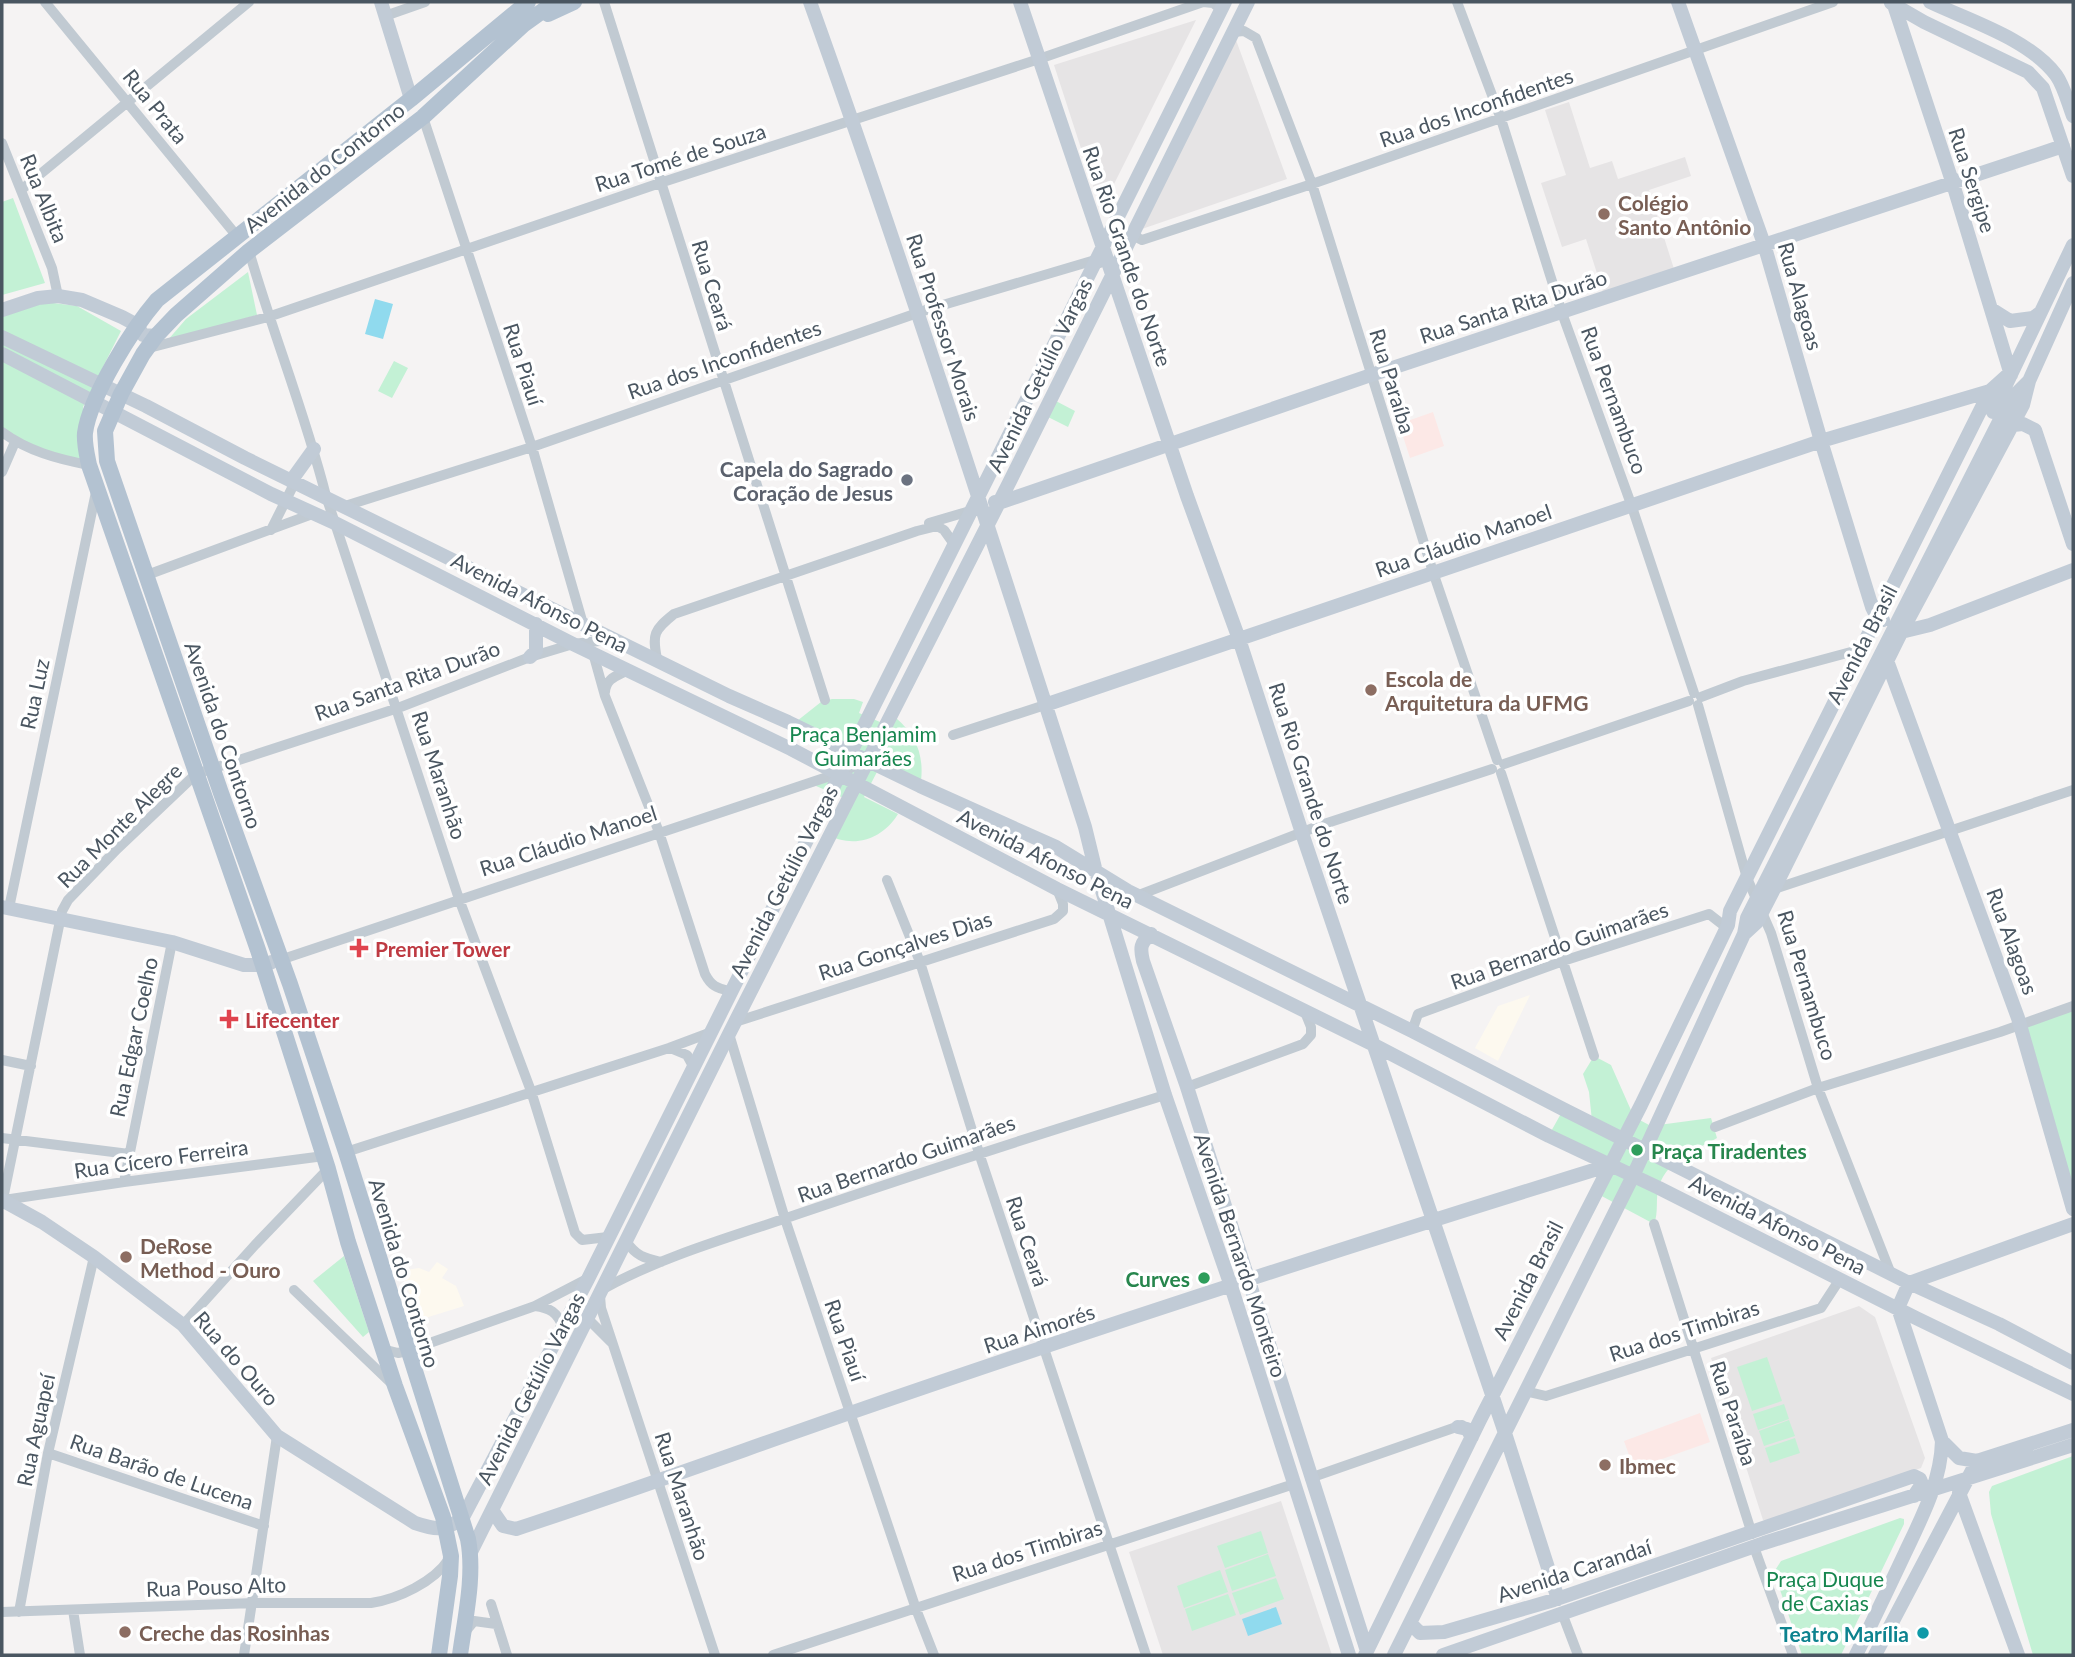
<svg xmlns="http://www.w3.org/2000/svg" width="2075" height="1657" font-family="Lato,sans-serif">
  <rect width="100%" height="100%" fill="#f5f3f3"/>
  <path fill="#fdf9ef" d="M1530 995 1498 1061 1475 1048 1498 1006Z
    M437 1262 448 1269 442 1278 456 1286 464 1306 422 1319 399 1271 419 1268 429 1272Z"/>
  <path fill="#e6e4e5" d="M1196 20 1101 210 1054 65Z
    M1236 40 1287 179 1139 230Z
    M1569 102 1590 168 1612 161 1618 179 1685 157 1691 176 1649 190 1674 269 1603 292 1586 239 1562 247 1541 183 1566 175 1545 110Z
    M1859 1306 1875 1317 1925 1458 1921 1468 1766 1522 1763 1520 1711 1358Z
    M1281 1501 1332 1655H1163L1129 1552Z"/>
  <path fill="#fce8e6" d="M1433 412 1444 446 1410 458 1399 424Z
    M1700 1413 1710 1442 1634 1469 1624 1441Z"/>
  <path fill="#c3f1d5" d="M13 198 45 283 2 295V202Z
    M248 272 257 315 167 341 186 319Z
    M38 301 77 306 121 331 83 407 85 461 52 457 2 431V313Z
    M394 361 408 368 392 398 378 391Z
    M1054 400 1075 411 1068 427 1046 416Z
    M832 699H854L863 702 859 713 880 722 896 718C916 735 924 755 921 781L878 770 864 797 898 814C882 840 853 849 826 834L844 798 816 786 836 751 797 721 821 702Z
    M2073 1007V1209L2020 1032 2030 1022Z
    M1594 1056 1611 1065 1634 1117 1651 1126 1711 1118 1717 1138C1694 1151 1668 1159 1659 1186 1655 1199 1659 1212 1654 1224L1596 1193 1610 1165 1549 1135 1563 1110 1592 1121 1589 1092 1583 1074Z
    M344 1256 369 1332 363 1337 313 1281Z
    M1767 1357 1782 1401 1752 1411 1737 1367Z
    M1784 1404 1789 1419 1758 1430 1753 1414Z
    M1789 1420 1795 1436 1764 1446 1759 1431Z
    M1795 1438 1800 1453 1770 1463 1765 1448Z
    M2073 1456V1655H2033L1991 1514 1989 1492 1992 1486Z
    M1900 1518 1904 1519V1524L1841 1655H1802L1774 1572 1781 1561Z
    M1261 1531 1268 1553 1225 1568 1217 1546Z
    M1268 1554 1276 1576 1232 1591 1225 1570Z
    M1220 1570 1228 1592 1184 1608 1177 1586Z
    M1276 1578 1284 1599 1240 1615 1232 1593Z
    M1228 1594 1236 1615 1192 1631 1185 1609Z"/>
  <path fill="#90daee" d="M375 299 393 304 383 339 365 334Z
    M1276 1607 1282 1624 1248 1636 1242 1619Z"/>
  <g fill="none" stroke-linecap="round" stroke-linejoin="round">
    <path stroke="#c1cad2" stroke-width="10" d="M45 2 236 235
      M604 2 825 700
      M1457 2 1501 119 1562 313 1631 504 1694 693
      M385 16 425 2
      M1233 32 1244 31 1256 38 1312 184 1433 572 1497 760
      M423 117 532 447 583 624
      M2 143 52 268 58 296
      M21 190 249 2
      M1134 232 1138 238 1142 240 1312 184 1833 2
      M249 251C273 334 305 413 326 496L459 899 531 1091 575 1233 582 1240 608 1237
      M149 348 268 317 660 183 1039 59 1203 2 1213 3 1221 9
      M2 432C28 451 57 459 89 465
      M2 472 15 442
      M345 506 532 447 926 310 1095 260 1100 263
      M929 523 970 511
      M271 530 295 482
      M147 575 315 513
      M593 653 605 696 659 832 705 974C711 986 717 988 729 991
      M657 659C652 634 654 630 674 614L917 531 937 526 944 530 954 544
      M605 692C606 678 617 676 628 670
      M1701 697 1743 681 1862 649
      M1698 705 1747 878 1771 933 1818 1088 1891 1274
      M953 735 1045 705
      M1504 764 1689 701
      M1501 773 1594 1056
      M887 880 920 962 979 1153 1146 1655
      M1774 889 2073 790
      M1139 895 1321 825 1492 769
      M9 908 96 492
      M280 960 839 773 868 761
      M735 1022 1054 919 1063 911V904L1057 889
      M1412 1031 1418 1014 1563 961 1709 914 1727 928
      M729 1034 785 1219 916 1609 934 1655
      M670 1048 687 1055 693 1066
      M2 1060 31 1066
      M1187 1087 1303 1044 1311 1035V1027L1305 1012
      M1715 1127 1818 1088 2000 1032 2073 1006
      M2 1138 129 1154
      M346 1152 669 1048 709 1033
      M124 1182 172 942
      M4 1200 124 1182 324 1156
      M2 1204 62 911 68 900 117 849 196 774 398 708 530 657 573 644 608 640
      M1654 1224 1752 1534
      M626 1241C636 1256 644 1258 661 1262
      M603 1289C665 1255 735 1236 801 1213 922 1172 1043 1133 1165 1095
      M294 1290 392 1384
      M600 1296 601 1308 715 1655
      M535 1306C550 1308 557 1312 563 1327
      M588 1319 611 1342
      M183 1325 255 1245 328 1169
      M382 1349 398 1353 407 1351 535 1306 587 1279
      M1525 1391 1546 1396 1821 1308 1840 1279
      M48 1453 264 1526
      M1310 1478 1462 1425
      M1754 1547 1793 1655
      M491 1604 507 1655
      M73 1610 80 1655
      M2 1612 254 1603H371C398 1599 434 1582 449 1559
      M19 1612 48 1453 94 1257
      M1562 1613 1578 1655
      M465 1632 474 1621 496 1624
      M244 1655 277 1436
      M773 1655 1294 1484"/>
    <path stroke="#c1cbd6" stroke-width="14" d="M381 2 411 99
      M810 2C908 275 996 551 1085 827L1095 868 1165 1095 1231 1286 1349 1655
      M1020 2 1187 496 1239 639 1304 839 1504 1430 1558 1599
      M1678 2 1764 244 1821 441 1872 607 1877 617 1883 620
      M1893 2 1953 184 2011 375
      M1930 2C1970 21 2029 39 2056 75 2064 86 2068 103 2073 116
      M1891 3 1924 22 2028 72 2043 88 2073 176
      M1991 309 2010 321 2033 318 2040 313
      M2 310 38 298 58 296 82 300 122 317 137 325 143 335 156 336
      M2 337 146 406 245 458 729 696 788 722 920 786 1056 847 1128 891 1412 1031 1563 1109 1909 1283 1999 1324 2073 1363
      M2 354 271 494 335 523 573 644 791 749 1057 889 1374 1045 1549 1136 1659 1188 1916 1318 2073 1394
      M1993 412 2073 245
      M2013 425 2023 424 2035 430 2073 544
      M291 481 314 449
      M995 502 999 503 1371 375 2063 146
      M1897 633 1930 625 2073 570
      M530 657 536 651V624
      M1886 658 2018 1018 2073 1209
      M1045 705 1821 441 1990 391
      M2 907 172 942 244 965H263L272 962
      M1151 934C1140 943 1140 948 1143 961L1187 1087 1367 1651
      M1744 934 1757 922 1774 889 1901 633 2023 405 2029 381 2073 283
      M2 1200 42 1222 94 1257 183 1325 277 1436 415 1523C436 1530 443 1531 462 1519L588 1279 1225 2
      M1909 1283 2073 1224
      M1458 1427 1467 1429 1472 1437
      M1942 1441 1959 1458 1977 1461 2073 1430
      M1959 1493 2018 1655
      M492 1510 503 1526 516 1529C628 1492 738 1452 850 1413 1101 1326 1355 1244 1610 1165
      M470 1554 729 1034 1010 481 1248 2
      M1410 1623 1420 1633 1444 1632 1554 1600 1914 1476 1920 1479 1922 1484 1914 1496
      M1365 1655 1480 1420 1641 1105 1728 925 1730 911 1990 391 2010 373
      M1394 1655 1633 1176 1744 934 1747 918 2010 400 2029 381
      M1443 1655 1764 1543 2073 1445
      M1856 1655C1873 1621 1889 1587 1905 1553 1922 1517 1941 1481 1942 1441L1898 1308 1909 1283
      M1875 1655 1977 1461"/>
    <path stroke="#b3c2d1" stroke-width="16" d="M548 14 574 2
      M439 1655 450 1576 451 1556 443 1517 395 1386 348 1242 328 1169 258 950 89 465C87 455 84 443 85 433 90 396 133 328 157 300L411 99 528 2
      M460 1655C465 1618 475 1576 468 1539L346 1152 290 984 221 793 107 461 105 431 121 394 143 354 156 336 176 315 249 251 423 117 523 25 555 2"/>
  </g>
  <g fill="#8d6e63" stroke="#fff" stroke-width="2.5">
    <circle cx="1604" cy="214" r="7"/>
    <circle cx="1371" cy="690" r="7"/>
    <circle cx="126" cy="1257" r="7"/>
    <circle cx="1605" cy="1465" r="7"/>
    <circle cx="125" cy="1632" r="7"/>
  </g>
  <circle fill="#6b7280" stroke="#fff" stroke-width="2.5" cx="907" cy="480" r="7"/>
  <g fill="#e0444e" stroke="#fff" stroke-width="2.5">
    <path d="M355.5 937.5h7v7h7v7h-7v7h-7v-7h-7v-7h7z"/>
    <path d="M225.5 1008.5h7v7h7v7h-7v7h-7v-7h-7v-7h7z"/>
  </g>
  <g fill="#2e9e5b" stroke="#fff" stroke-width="2.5">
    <circle cx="1637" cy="1150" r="7"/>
    <circle cx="1204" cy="1278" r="7"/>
  </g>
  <circle fill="#0f9aa8" stroke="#fff" stroke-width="2.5" cx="1923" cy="1633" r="7"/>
  <g text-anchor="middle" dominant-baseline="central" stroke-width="7" stroke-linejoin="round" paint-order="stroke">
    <g font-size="21" fill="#4a5661" stroke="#fff">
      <text transform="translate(156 106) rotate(51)">Rua Prata</text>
      <text transform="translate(1476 107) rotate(-19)">Rua dos Inconfidentes</text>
      <text transform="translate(680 157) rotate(-18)">Rua Tomé de Souza</text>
      <text transform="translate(324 167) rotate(-38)">Avenida do Contorno</text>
      <text transform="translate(1973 180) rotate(72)">Rua Sergipe</text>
      <text transform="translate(45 198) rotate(68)">Rua Albita</text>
      <text transform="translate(1128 256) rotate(71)">Rua Rio Grande do Norte</text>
      <text transform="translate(713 285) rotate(73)">Rua Ceará</text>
      <text transform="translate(1801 296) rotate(74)">Rua Alagoas</text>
      <text transform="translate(1513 306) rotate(-18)">Rua Santa Rita Durão</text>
      <text transform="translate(944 327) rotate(72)">Rua Professor Morais</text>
      <text transform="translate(724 359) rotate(-19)">Rua dos Inconfidentes</text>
      <text transform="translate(524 364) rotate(72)">Rua Piauí</text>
      <text transform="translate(1039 375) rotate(-64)">Avenida Getúlio Vargas</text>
      <text transform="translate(1393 381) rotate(73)">Rua Paraíba</text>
      <text transform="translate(1615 400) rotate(70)">Rua Pernambuco</text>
      <text transform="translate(1463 540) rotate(-19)">Rua Cláudio Manoel</text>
      <text transform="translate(540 602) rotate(27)">Avenida Afonso Pena</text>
      <text transform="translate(1861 644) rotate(-63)">Avenida Brasil</text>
      <text transform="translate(407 680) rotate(-20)">Rua Santa Rita Durão</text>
      <text transform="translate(34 694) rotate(-78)">Rua Luz</text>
      <text transform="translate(224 735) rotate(71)">Avenida do Contorno</text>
      <text transform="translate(440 775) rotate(72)">Rua Maranhão</text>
      <text transform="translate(1312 793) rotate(72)">Rua Rio Grande do Norte</text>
      <text transform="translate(119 825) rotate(-45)">Rua Monte Alegre</text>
      <text transform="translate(568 840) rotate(-18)">Rua Cláudio Manoel</text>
      <text transform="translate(1046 858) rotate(27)">Avenida Afonso Pena</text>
      <text transform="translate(783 881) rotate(-63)">Avenida Getúlio Vargas</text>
      <text transform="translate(2013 941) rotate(70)">Rua Alagoas</text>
      <text transform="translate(905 945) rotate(-18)">Rua Gonçalves Dias</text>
      <text transform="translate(1559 945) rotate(-19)">Rua Bernardo Guimarães</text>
      <text transform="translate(1808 985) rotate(73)">Rua Pernambuco</text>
      <text transform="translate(133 1037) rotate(-78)">Rua Edgar Coelho</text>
      <text transform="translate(161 1158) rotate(-8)">Rua Cícero Ferreira</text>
      <text transform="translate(906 1158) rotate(-19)">Rua Bernardo Guimarães</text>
      <text transform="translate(1778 1224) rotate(27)">Avenida Afonso Pena</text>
      <text transform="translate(1028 1241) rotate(72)">Rua Ceará</text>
      <text transform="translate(1241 1255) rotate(72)">Avenida Bernardo Monteiro</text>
      <text transform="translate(405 1273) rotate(73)">Avenida do Contorno</text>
      <text transform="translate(1527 1280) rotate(-63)">Avenida Brasil</text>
      <text transform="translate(1039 1328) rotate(-18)">Rua Aimorés</text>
      <text transform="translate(1684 1330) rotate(-18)">Rua dos Timbiras</text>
      <text transform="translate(846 1340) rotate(71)">Rua Piauí</text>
      <text transform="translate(237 1358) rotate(49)">Rua do Ouro</text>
      <text transform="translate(530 1388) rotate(-63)">Avenida Getúlio Vargas</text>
      <text transform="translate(1734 1413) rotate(72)">Rua Paraíba</text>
      <text transform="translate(35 1430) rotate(-78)">Rua Aguapeí</text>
      <text transform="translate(162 1471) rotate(19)">Rua Barão de Lucena</text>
      <text transform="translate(683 1496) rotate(72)">Rua Maranhão</text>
      <text transform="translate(1027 1550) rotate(-18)">Rua dos Timbiras</text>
      <text transform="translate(1574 1570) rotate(-18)">Avenida Carandaí</text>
      <text transform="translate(216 1586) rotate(-2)">Rua Pouso Alto</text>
    </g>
    <g font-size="21" font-weight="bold" fill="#785e54" stroke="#fff" text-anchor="start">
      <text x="1618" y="202">Colégio<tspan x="1618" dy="24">Santo Antônio</tspan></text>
      <text x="1385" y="678">Escola de<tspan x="1385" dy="24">Arquitetura da UFMG</tspan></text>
      <text x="140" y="1245">DeRose<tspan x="140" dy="24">Method - Ouro</tspan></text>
      <text x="1619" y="1465">Ibmec</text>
      <text x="139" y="1632">Creche das Rosinhas</text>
    </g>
    <g font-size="21" font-weight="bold" fill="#5b616d" stroke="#fff" text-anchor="end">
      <text x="893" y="468">Capela do Sagrado<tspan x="893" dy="24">Coração de Jesus</tspan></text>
    </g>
    <g font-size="21" fill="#17864f" stroke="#fff">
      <text x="863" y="733">Praça Benjamim<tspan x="863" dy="24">Guimarães</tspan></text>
      <text x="1825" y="1578">Praça Duque<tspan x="1825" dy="24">de Caxias</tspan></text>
    </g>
    <g font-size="21" font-weight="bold" fill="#be3a42" stroke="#fff" text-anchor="start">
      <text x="375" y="948">Premier Tower</text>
      <text x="245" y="1019">Lifecenter</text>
    </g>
    <g font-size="21" font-weight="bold" fill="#27864d" stroke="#fff" text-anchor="start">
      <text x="1651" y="1150">Praça Tiradentes</text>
      <text x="1190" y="1278" text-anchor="end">Curves</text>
    </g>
    <g font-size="21" font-weight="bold" fill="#0d838f" stroke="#fff" text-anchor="end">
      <text x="1909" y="1633">Teatro Marília</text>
    </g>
  </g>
  <rect width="2075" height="1657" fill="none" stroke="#4a5661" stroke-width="7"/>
</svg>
